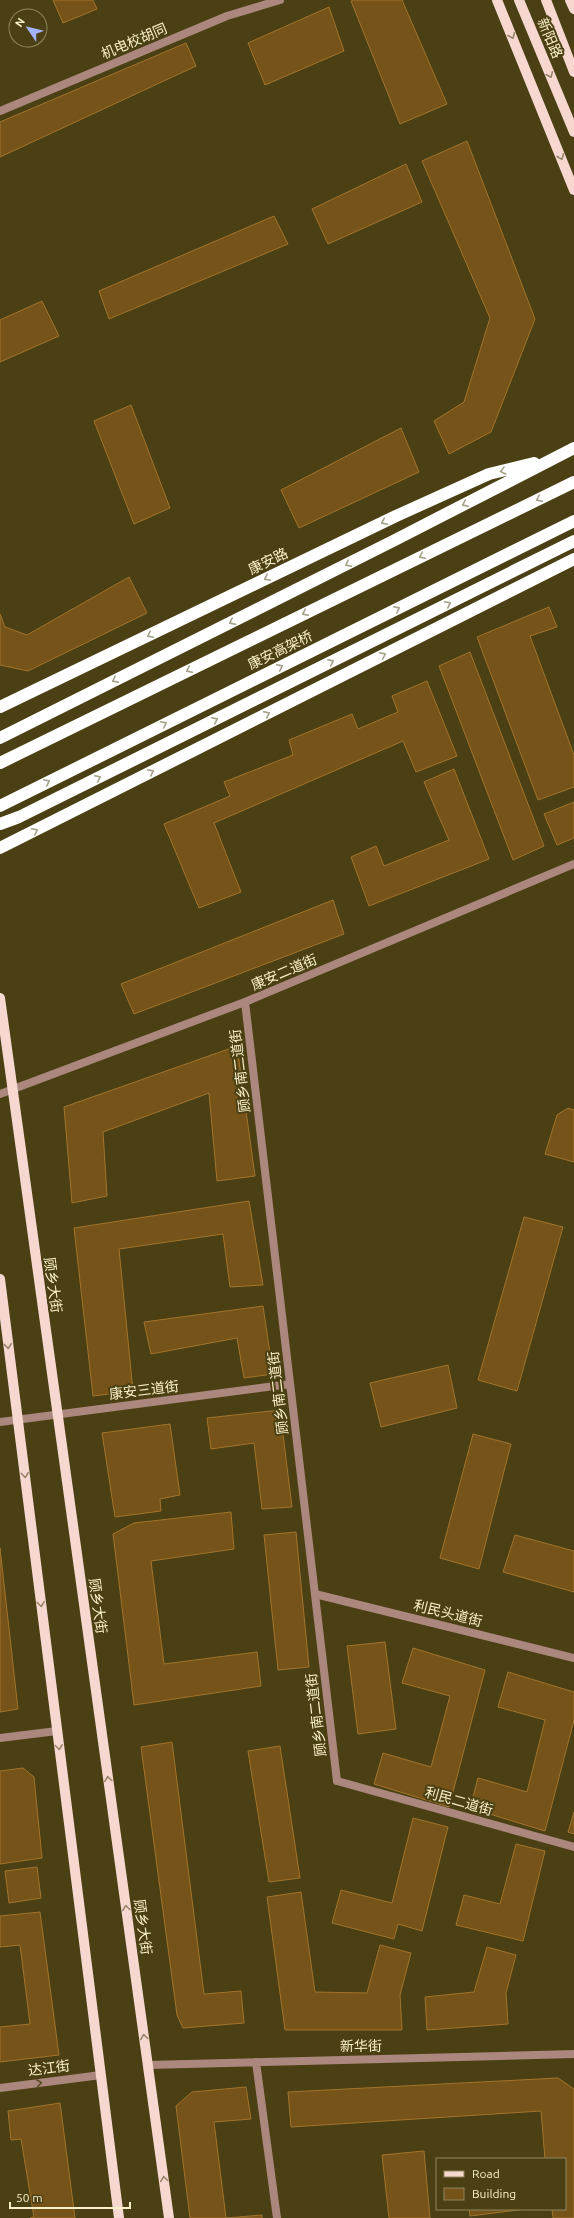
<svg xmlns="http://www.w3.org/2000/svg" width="574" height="2218" font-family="Ubuntu,'Noto Sans SC',sans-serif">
  <rect width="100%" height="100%" fill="#4b4014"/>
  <path fill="#765319" stroke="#a2742c" d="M53 0H93L97 9 63 23Z
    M353 0H402L447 104 400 124 351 1Z
    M329 7 344 51 265 85 248 43Z
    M186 43 196 66 0 157V122Z
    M467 141 535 319 491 432 449 454 434 421 464 402 490 318 422 161Z
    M406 164 422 202 328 244 312 209Z
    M274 216 288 244 109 319 99 291Z
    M42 301 59 336 0 362V320Z
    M131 405 170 508 134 524 94 421Z
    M401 428 419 472 299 528 281 490Z
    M129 577 147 613 28 671 0 665V614L5 627 27 635Z
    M549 607 557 627 530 636 574 755V787L538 800 477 637Z
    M470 652 544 846 513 860 439 666Z
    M427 681 457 756 416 772 403 741 214 823 241 892 199 908 164 824 230 796 224 782 293 755 289 740 352 714 358 729 398 712 392 696Z
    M454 769 489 859 369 906 351 857 376 846 384 866 449 840 424 782Z
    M574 802V838L557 845 544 814Z
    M333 900 344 934 134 1014 121 984Z
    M237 1046 255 1176 217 1181 209 1093 103 1132 107 1196 72 1203 64 1107Z
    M568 1108 574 1110V1162L545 1154 557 1115Z
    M249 1201 263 1285 230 1287 223 1234 119 1249 133 1391 93 1396 74 1228Z
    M524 1217 563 1227 517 1391 478 1380Z
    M263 1306 273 1374 244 1378 237 1338 151 1354 144 1322Z
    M448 1365 457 1408 381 1427 370 1383Z
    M280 1410 292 1507 262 1509 254 1443 211 1449 207 1418Z
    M170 1424 180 1495 160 1499 161 1511 115 1517 102 1433Z
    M473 1434 511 1444 479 1569 440 1558Z
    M231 1512 234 1549 151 1561 164 1664 257 1652 261 1686 134 1705 113 1534 134 1523Z
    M296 1532 309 1667 278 1670 264 1535Z
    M515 1535 574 1551V1592L503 1572Z
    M0 1548 18 1709 0 1712Z
    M385 1642 396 1729 358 1734 347 1646Z
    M413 1648 485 1670 449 1807 374 1784 383 1753 431 1767 450 1696 402 1683Z
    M508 1672 574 1692V1720L545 1831 470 1808 478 1778 527 1792 545 1720 498 1707Z
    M172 1742 204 1994 241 1991 244 2023 183 2028 177 2015 141 1747Z
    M280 1746 300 1878 269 1882 248 1751Z
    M23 1768 34 1777 42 1858 0 1864V1771Z
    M574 1812V1834L568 1832Z
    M413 1818 448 1827 422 1931 398 1924 394 1939 332 1923 341 1890 392 1903Z
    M516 1844 545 1851 523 1941 456 1925 464 1895 500 1904Z
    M37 1867 41 1898 9 1903 5 1871Z
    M301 1892 315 1992 367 1993 380 1945 411 1953 400 1995 402 2030H285L267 1897Z
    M40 1912 59 2055 0 2062V2027L30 2024 20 1945 0 1947V1916Z
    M487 1947 516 1955 506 1993 508 2024 427 2030 425 1997 474 1992Z
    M558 2078 574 2089V2218H553L552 2209H565V2159H545L541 2111 291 2127 288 2092Z
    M246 2087 251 2119 214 2122 226 2218 262 2215V2218H190L176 2106 192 2092Z
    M60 2103 75 2218H30L34 2217 21 2139 11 2140 8 2111Z
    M424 2151 430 2218H389L382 2155Z
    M469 2209H526L470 2216Z"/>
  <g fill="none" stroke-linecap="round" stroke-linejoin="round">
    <path stroke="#ab877d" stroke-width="8" d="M337 1781 574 1847"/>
    <path stroke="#ab877d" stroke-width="8" d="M0 111 227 16 280 0
      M245 1002 337 1781
      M0 1094 245 1002 574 864
      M0 1422 290 1384
      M315 1594 574 1658
      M0 1738 57 1731
      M256 2062 277 2218
      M148 2065 574 2054
      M0 2088 101 2075"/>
    <path stroke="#f6d8d0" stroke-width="10" d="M497 0 574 190
      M519 0 574 132
      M546 0 574 72
      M570 0 574 9
      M0 998 169 2218
      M0 1279 119 2218"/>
    <path stroke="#fff" stroke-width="12" d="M0 707 396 516 489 474 534 463
      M0 738 395 540 574 448
      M0 763 574 482
      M0 806 574 521
      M0 824 19 817 574 541
      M0 848 574 559"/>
  </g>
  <defs><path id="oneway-chevron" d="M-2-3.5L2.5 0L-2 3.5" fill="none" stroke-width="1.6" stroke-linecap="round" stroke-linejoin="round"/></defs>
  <g stroke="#988469">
    <use href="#oneway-chevron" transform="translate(512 36) rotate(68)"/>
    <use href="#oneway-chevron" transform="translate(550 75) rotate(67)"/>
    <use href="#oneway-chevron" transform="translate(561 157) rotate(68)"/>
    <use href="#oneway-chevron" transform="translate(8 1346) rotate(83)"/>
    <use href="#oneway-chevron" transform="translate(25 1475) rotate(83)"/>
    <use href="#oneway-chevron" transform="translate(41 1604) rotate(83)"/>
    <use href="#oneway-chevron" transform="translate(59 1747) rotate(83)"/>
    <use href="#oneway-chevron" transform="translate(108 1779) rotate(-98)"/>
    <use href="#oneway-chevron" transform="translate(126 1908) rotate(-98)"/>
    <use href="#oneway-chevron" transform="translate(144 2037) rotate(-98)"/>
    <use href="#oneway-chevron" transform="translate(164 2179) rotate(-98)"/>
  </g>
  <g stroke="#a5a08a">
    <use href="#oneway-chevron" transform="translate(503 471) rotate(166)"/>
    <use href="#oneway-chevron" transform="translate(539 499) rotate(154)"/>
    <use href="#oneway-chevron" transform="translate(465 504) rotate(153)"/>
    <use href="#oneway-chevron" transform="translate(384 522) rotate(154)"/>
    <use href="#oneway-chevron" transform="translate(422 556) rotate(154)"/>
    <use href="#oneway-chevron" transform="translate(348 564) rotate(153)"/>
    <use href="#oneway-chevron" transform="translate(267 578) rotate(154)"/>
    <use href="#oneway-chevron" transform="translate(448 604) rotate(-26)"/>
    <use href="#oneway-chevron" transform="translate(397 609) rotate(-26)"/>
    <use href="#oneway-chevron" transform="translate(305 613) rotate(154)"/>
    <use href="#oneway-chevron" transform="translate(232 622) rotate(153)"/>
    <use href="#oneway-chevron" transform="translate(150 635) rotate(154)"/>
    <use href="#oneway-chevron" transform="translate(383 655) rotate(-27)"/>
    <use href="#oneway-chevron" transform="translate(331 662) rotate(-26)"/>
    <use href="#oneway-chevron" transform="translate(280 667) rotate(-26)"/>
    <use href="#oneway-chevron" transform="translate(189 670) rotate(154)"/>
    <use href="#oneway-chevron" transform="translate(115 680) rotate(153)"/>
    <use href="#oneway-chevron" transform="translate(267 714) rotate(-27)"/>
    <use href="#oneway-chevron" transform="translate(215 720) rotate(-26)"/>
    <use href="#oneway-chevron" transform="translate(164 724) rotate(-26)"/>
    <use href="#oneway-chevron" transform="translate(151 772) rotate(-27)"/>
    <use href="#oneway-chevron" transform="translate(98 778) rotate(-26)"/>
    <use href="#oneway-chevron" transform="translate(47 782) rotate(-26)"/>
    <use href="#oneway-chevron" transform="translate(35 831) rotate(-27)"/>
  </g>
  <use stroke="#594b24" href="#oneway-chevron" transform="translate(39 2083) rotate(-7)"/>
  <g text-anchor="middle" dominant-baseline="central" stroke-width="4" stroke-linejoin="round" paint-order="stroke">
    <g font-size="14" fill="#faf0c9" stroke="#4b4014">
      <text transform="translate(550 38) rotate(67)">新阳路</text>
      <text transform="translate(134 41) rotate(-23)">机电校胡同</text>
      <text transform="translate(268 561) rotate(-26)">康安路</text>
      <text transform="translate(280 650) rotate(-26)">康安高架桥</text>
      <text transform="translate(284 972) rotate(-23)">康安二道街</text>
      <text transform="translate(240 1071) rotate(-97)">顾乡南二道街</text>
      <text transform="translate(53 1285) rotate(82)">顾乡大街</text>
      <text transform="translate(144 1390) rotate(-7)">康安三道街</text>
      <text transform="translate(278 1393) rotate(-97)">顾乡南二道街</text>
      <text transform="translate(98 1606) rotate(82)">顾乡大街</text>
      <text transform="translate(448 1613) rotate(14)">利民头道街</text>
      <text transform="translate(316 1715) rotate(-97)">顾乡南二道街</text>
      <text transform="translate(459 1801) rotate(16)">利民二道街</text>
      <text transform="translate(143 1927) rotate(82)">顾乡大街</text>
      <text transform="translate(361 2046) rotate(-1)">新华街</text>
      <text transform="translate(49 2068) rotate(-7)">达江街</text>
    </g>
  </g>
  <rect x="436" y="2158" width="130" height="52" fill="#4b4014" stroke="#91865c"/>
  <rect x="444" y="2171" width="20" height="6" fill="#f6d8d0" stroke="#91865c"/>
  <text x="472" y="2178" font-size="12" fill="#faf0c9">Road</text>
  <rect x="444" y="2188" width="20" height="12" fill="#765319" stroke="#91865c"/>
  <text x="472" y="2198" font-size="12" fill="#faf0c9">Building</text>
  <g transform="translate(28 28) rotate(305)"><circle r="19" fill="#4b4014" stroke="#91865c"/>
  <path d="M0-3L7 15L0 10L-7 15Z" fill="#a3b2fd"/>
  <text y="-6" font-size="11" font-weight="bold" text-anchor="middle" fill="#faf0c9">N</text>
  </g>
  <path d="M10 2202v6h120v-6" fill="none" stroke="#faf0c9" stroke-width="2"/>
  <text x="16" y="2202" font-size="12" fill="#faf0c9" stroke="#4b4014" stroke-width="3" paint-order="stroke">50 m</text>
</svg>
